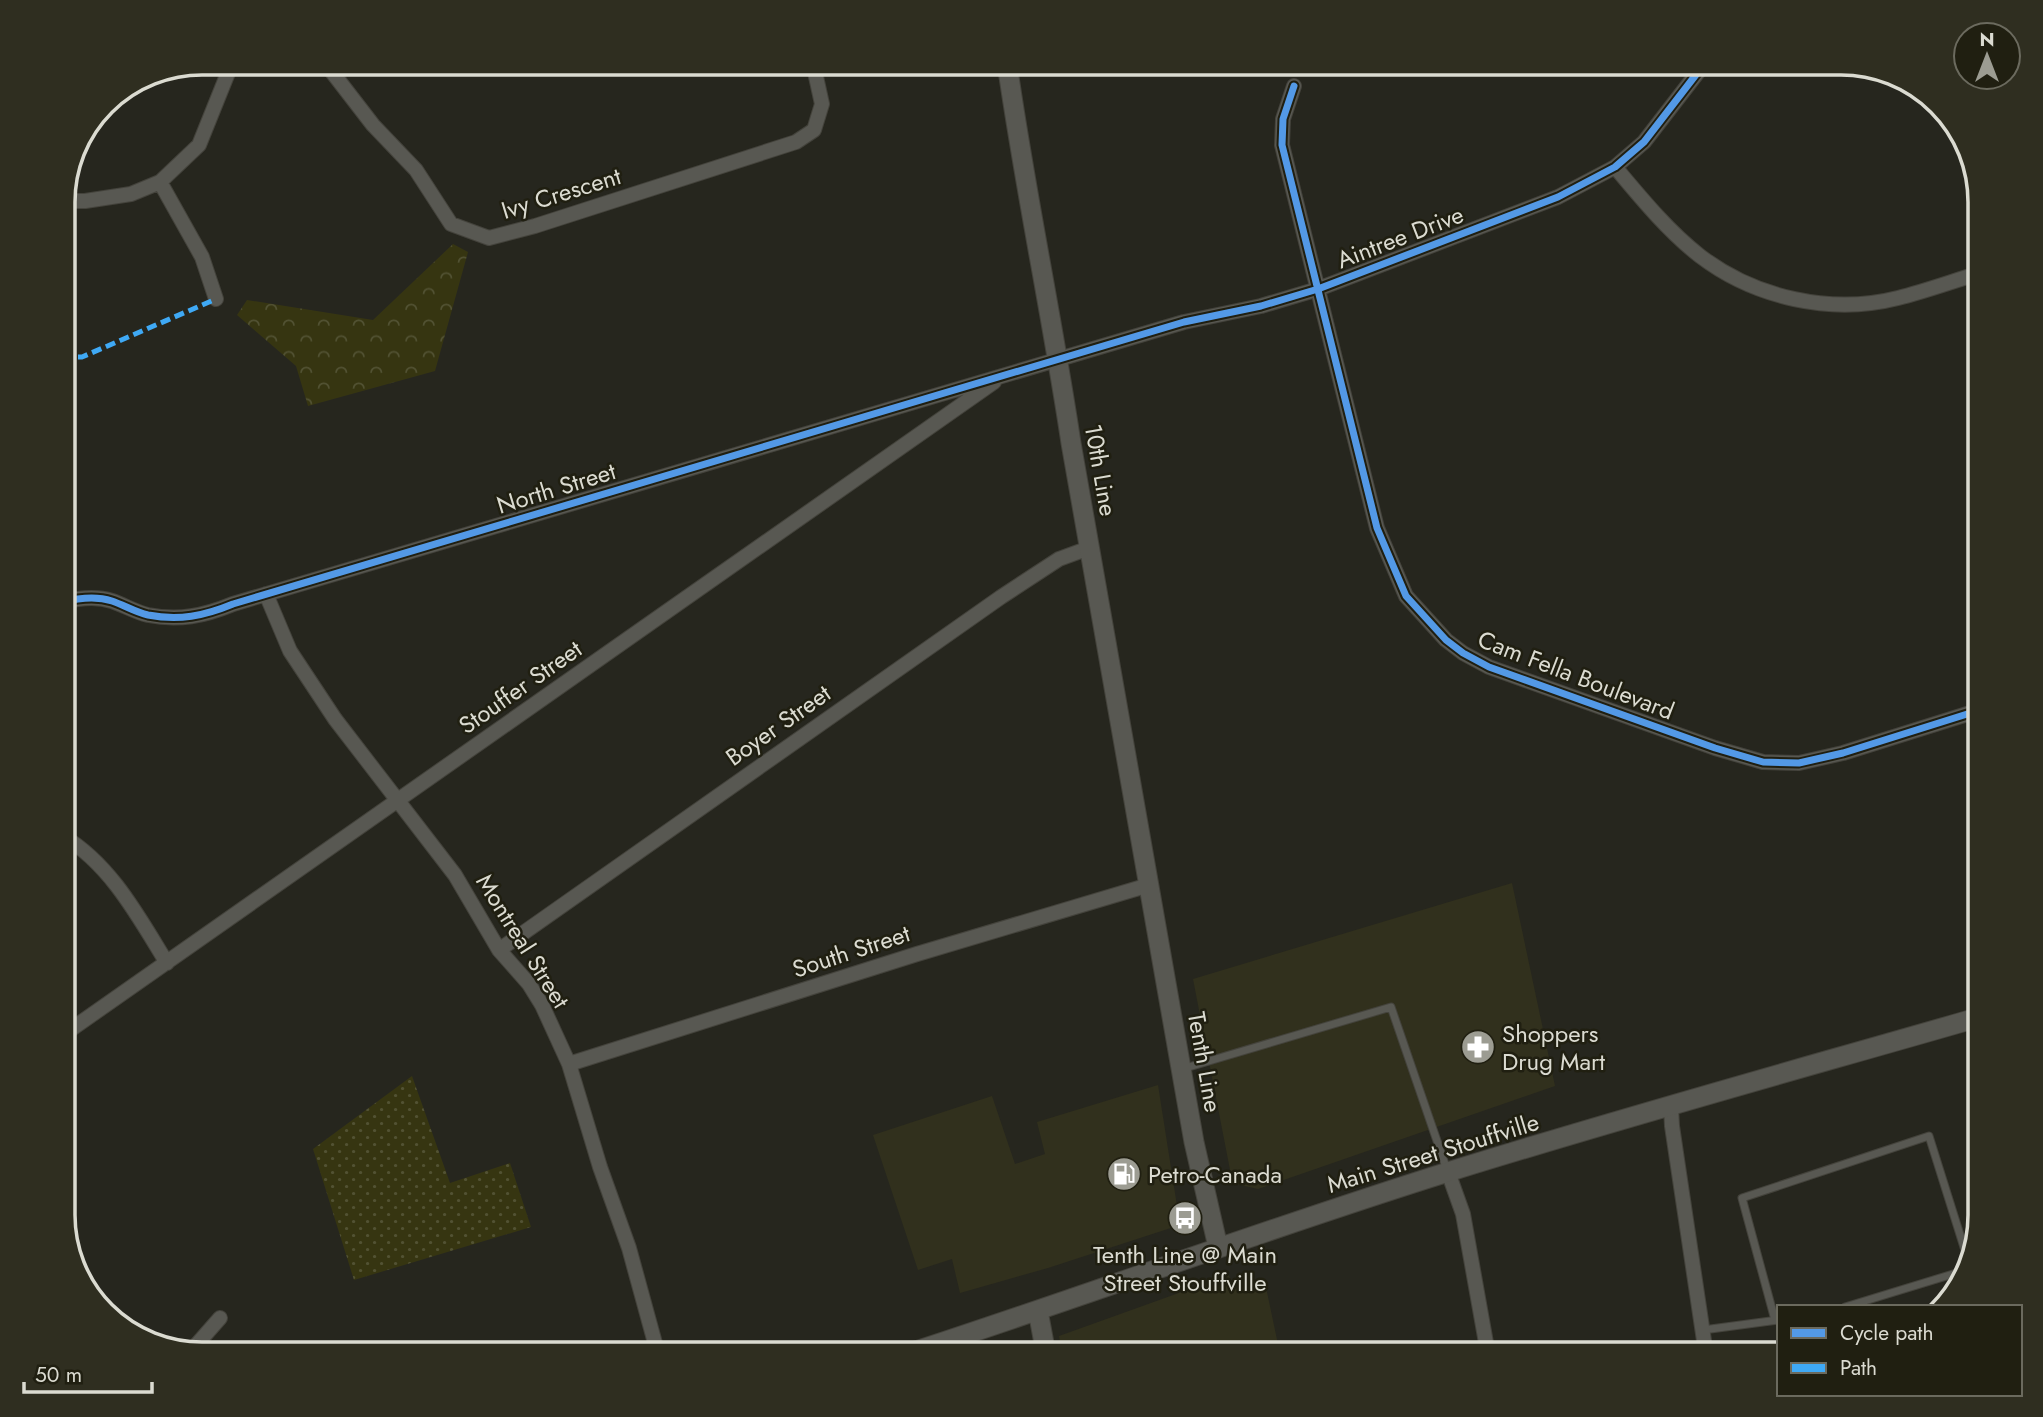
<svg xmlns="http://www.w3.org/2000/svg" width="2043" height="1417" font-family="Jost,sans-serif">
  <defs>
    <pattern id="grass-dots" width="8" height="8" patternUnits="userSpaceOnUse" patternTransform="scale(1.75)"><rect width="8" height="8" fill="#363511"/><path d="M2 2h.1M6 6h.1" fill="none" stroke="#525233" stroke-width="1.8" stroke-linecap="round"/></pattern>
    <pattern id="park-crowns" width="20" height="18" patternUnits="userSpaceOnUse" patternTransform="scale(1.75)"><rect width="20" height="18" fill="#363511"/><path d="M2 6a3 3 0 1 1 6 0M12 15a3 3 0 1 1 6 0" fill="none" stroke="#525233"/></pattern>
  </defs>
  <rect width="100%" height="100%" fill="#26261e"/>
  <path fill="#31301d" d="M1512 883 1555 1086 1258 1189 1236 1184 1231 1175 1193 979Z
    M1158 1085 1180 1225 1048 1268 960 1293 952 1259 918 1270 873 1135 992 1096 1015 1164 1045 1154 1037 1122Z
    M1229 1275 1233 1290 1264 1278 1280 1354H1062L1059 1336Z"/>
  <path fill="url(#grass-dots)" d="M412 1076 450 1183 510 1163 531 1227 354 1280 313 1149Z"/>
  <path fill="url(#park-crowns)" d="M453 244 468 252 435 371 308 406 296 366 237 315 247 300 373 320Z"/>
  <g fill="none" stroke-linecap="round" stroke-linejoin="round">
    <g stroke="#44433c" stroke-width="9">
      <path id="lane" d="M1182 1069 1391 1007 1447 1170
        M1845 1307 1963 1271
        M1775 1320 1742 1198 1929 1136 1967 1257
        M1703 1330 1778 1320"/>
    </g>
    <g stroke="#44433c" stroke-width="16">
      <path id="street" d="M322 63 329 68 373 125 416 170 451 224 489 238 535 226 796 142 814 130 822 104 813 63
        M1294 86 1283 119 1282 145 1377 528 1406 596 1446 640 1463 653 1489 667 1715 748 1763 762 1799 763 1843 753 1980 710
        M1615 167C1641 198 1668 231 1700 256 1755 298 1831 315 1898 298 1926 291 1953 281 1980 273
        M160 182 202 257 216 299
        M63 201H85L131 194 160 182 199 145 232 63
        M266 594 290 651 335 719 455 875 499 950 529 984 542 1005 569 1064 600 1167 629 1248 658 1354
        M63 602C79 598 96 596 112 601 124 605 135 612 148 615 179 621 204 616 233 604L1184 322 1261 306 1318 289 1558 197 1615 167 1644 142 1705 63
        M1972 713 1980 738
        M63 836C111 865 138 916 167 963
        M499 950 1001 597 1059 559 1089 548
        M63 1035 994 382
        M569 1064 917 954 1149 885
        M1671 1107 1672 1126 1706 1354
        M1448 1172 1463 1214 1488 1354
        M191 1351 220 1318"/>
    </g>
    <g stroke="#44433c" stroke-width="21">
      <path id="secondary" d="M1007 63C1025 190 1052 316 1071 443L1194 1142 1218 1247
        M1038 1311 1046 1354
        M907 1354C1088 1295 1266 1229 1448 1172 1624 1117 1803 1068 1980 1017"/>
    </g>
    <use href="#lane" stroke="#585852" stroke-width="7"/>
    <use href="#street" stroke="#585852" stroke-width="14"/>
    <use href="#secondary" stroke="#585852" stroke-width="19"/>
    <path stroke="#3fa9f5" stroke-width="5" stroke-dasharray="10 5" stroke-linecap="butt" d="M63 357H82L216 299"/>
    <g stroke="#201f11" stroke-width="11">
      <path id="cycleway" d="M1294 86 1283 119 1282 145 1377 528 1406 596 1446 640 1463 653 1489 667 1715 748 1763 762 1799 763 1843 753 1980 710
        M63 602C79 598 96 596 112 601 124 605 135 612 148 615 179 621 204 616 233 604L1184 322 1261 306 1318 289 1558 197 1615 167 1644 142 1705 63"/>
    </g>
    <use href="#cycleway" stroke="#5399e6" stroke-width="7"/>
  </g>
  <defs>
    <g id="pharmacy-disc" transform="scale(1.75)"><circle r="9.5" fill="#9c9c92" stroke="#201f11"/><path d="M-2-6h4v4h4v4h-4v4h-4v-4h-4v-4h4Z" fill="#fff"/></g>
    <g id="fuel-disc" transform="scale(1.75)"><circle r="9.5" fill="#9c9c92" stroke="#201f11"/><path d="M-5.5-6h7V0h2V4h1.3V-2.5L3-4.5l.8-.8L6-3V5H2.5V1h-1V6h-7ZM-4.2-4.7v3.2H.2V-4.7Z" fill="#fff"/></g>
    <g id="bus-disc" transform="scale(1.75)"><circle r="9.5" fill="#9c9c92" stroke="#201f11"/><path d="M-5-6H5V4H4V6H2V4H-2V6H-4V4H-5ZM-3.5-4V0h7V-4ZM-3.5 1.2v1.5H-2V1.2ZM2 1.2v1.5H3.5V1.2Z" fill="#fff"/></g>
  </defs>
  <g fill-rule="evenodd">
    <use href="#pharmacy-disc" x="1478" y="1047"/>
    <use href="#fuel-disc" x="1124" y="1174"/>
    <use href="#bus-disc" x="1185" y="1218"/>
  </g>
  <g text-anchor="middle" dominant-baseline="central" stroke-width="5" stroke-linejoin="round" paint-order="stroke">
    <g font-size="24" fill="#dbdbd1" stroke="#201f11">
      <text transform="translate(561 193) rotate(-17)">Ivy Crescent</text>
      <text transform="translate(1400 237) rotate(-21)">Aintree Drive</text>
      <text transform="translate(1101 470) rotate(80)">10th Line</text>
      <text transform="translate(556 488) rotate(-17)">North Street</text>
      <text transform="translate(1576 675) rotate(21)">Cam Fella Boulevard</text>
      <text transform="translate(520 687) rotate(-35)">Stouffer Street</text>
      <text transform="translate(778 725) rotate(-35)">Boyer Street</text>
      <text transform="translate(523 941) rotate(58)">Montreal Street</text>
      <text transform="translate(851 951) rotate(-18)">South Street</text>
      <text transform="translate(1205 1062) rotate(80)">Tenth Line</text>
      <text transform="translate(1433 1153) rotate(-17)">Main Street Stouffville</text>
    </g>
    <g font-size="24" fill="#dbdbd1" stroke="#201f11" text-anchor="start">
      <text x="1502" y="1033">Shoppers<tspan x="1502" dy="28">Drug Mart</tspan></text>
      <text x="1148" y="1174">Petro-Canada</text>
      <text x="1185" y="1254" text-anchor="middle">Tenth Line @ Main<tspan x="1185" dy="28">Street Stouffville</tspan></text>
    </g>
  </g>
  <path d="M0 0H2043V1417H0ZM202 75H1841A127 127 0 0 1 1968 202V1215A127 127 0 0 1 1841 1342H202A127 127 0 0 1 75 1215V202A127 127 0 0 1 202 75Z" fill="#2f2e20" fill-rule="evenodd"/>
  <path fill="none" stroke="#dbdbd1" stroke-width="3.5" d="M202 75H1841A127 127 0 0 1 1968 202V1215A127 127 0 0 1 1841 1342H202A127 127 0 0 1 75 1215V202A127 127 0 0 1 202 75Z"/>
  <rect x="1777" y="1305" width="245" height="91" fill="#201f11" stroke="#6b6a5e" stroke-width="2"/>
  <rect x="1791" y="1328" width="35" height="10" fill="#5399e6" stroke="#6b6a5e" stroke-width="2"/>
  <text x="1840" y="1340" font-size="21" fill="#dbdbd1">Cycle path</text>
  <rect x="1791" y="1363" width="35" height="10" fill="#3fa9f5" stroke="#6b6a5e" stroke-width="2"/>
  <text x="1840" y="1375" font-size="21" fill="#dbdbd1">Path</text>
  <g transform="translate(1987 56)"><circle r="33" fill="#201f11" stroke="#6b6a5e" stroke-width="2"/>
  <path d="M0-5L12 26L0 18L-12 26Z" fill="#9c9c92"/>
  <text y="-10" font-size="19" font-weight="bold" text-anchor="middle" fill="#dbdbd1">N</text>
  </g>
  <path d="M24 1382v10h128v-10" fill="none" stroke="#dbdbd1" stroke-width="3.5"/>
  <text x="35" y="1382" font-size="21" fill="#dbdbd1" stroke="#201f11" stroke-width="5" paint-order="stroke">50 m</text>
</svg>
